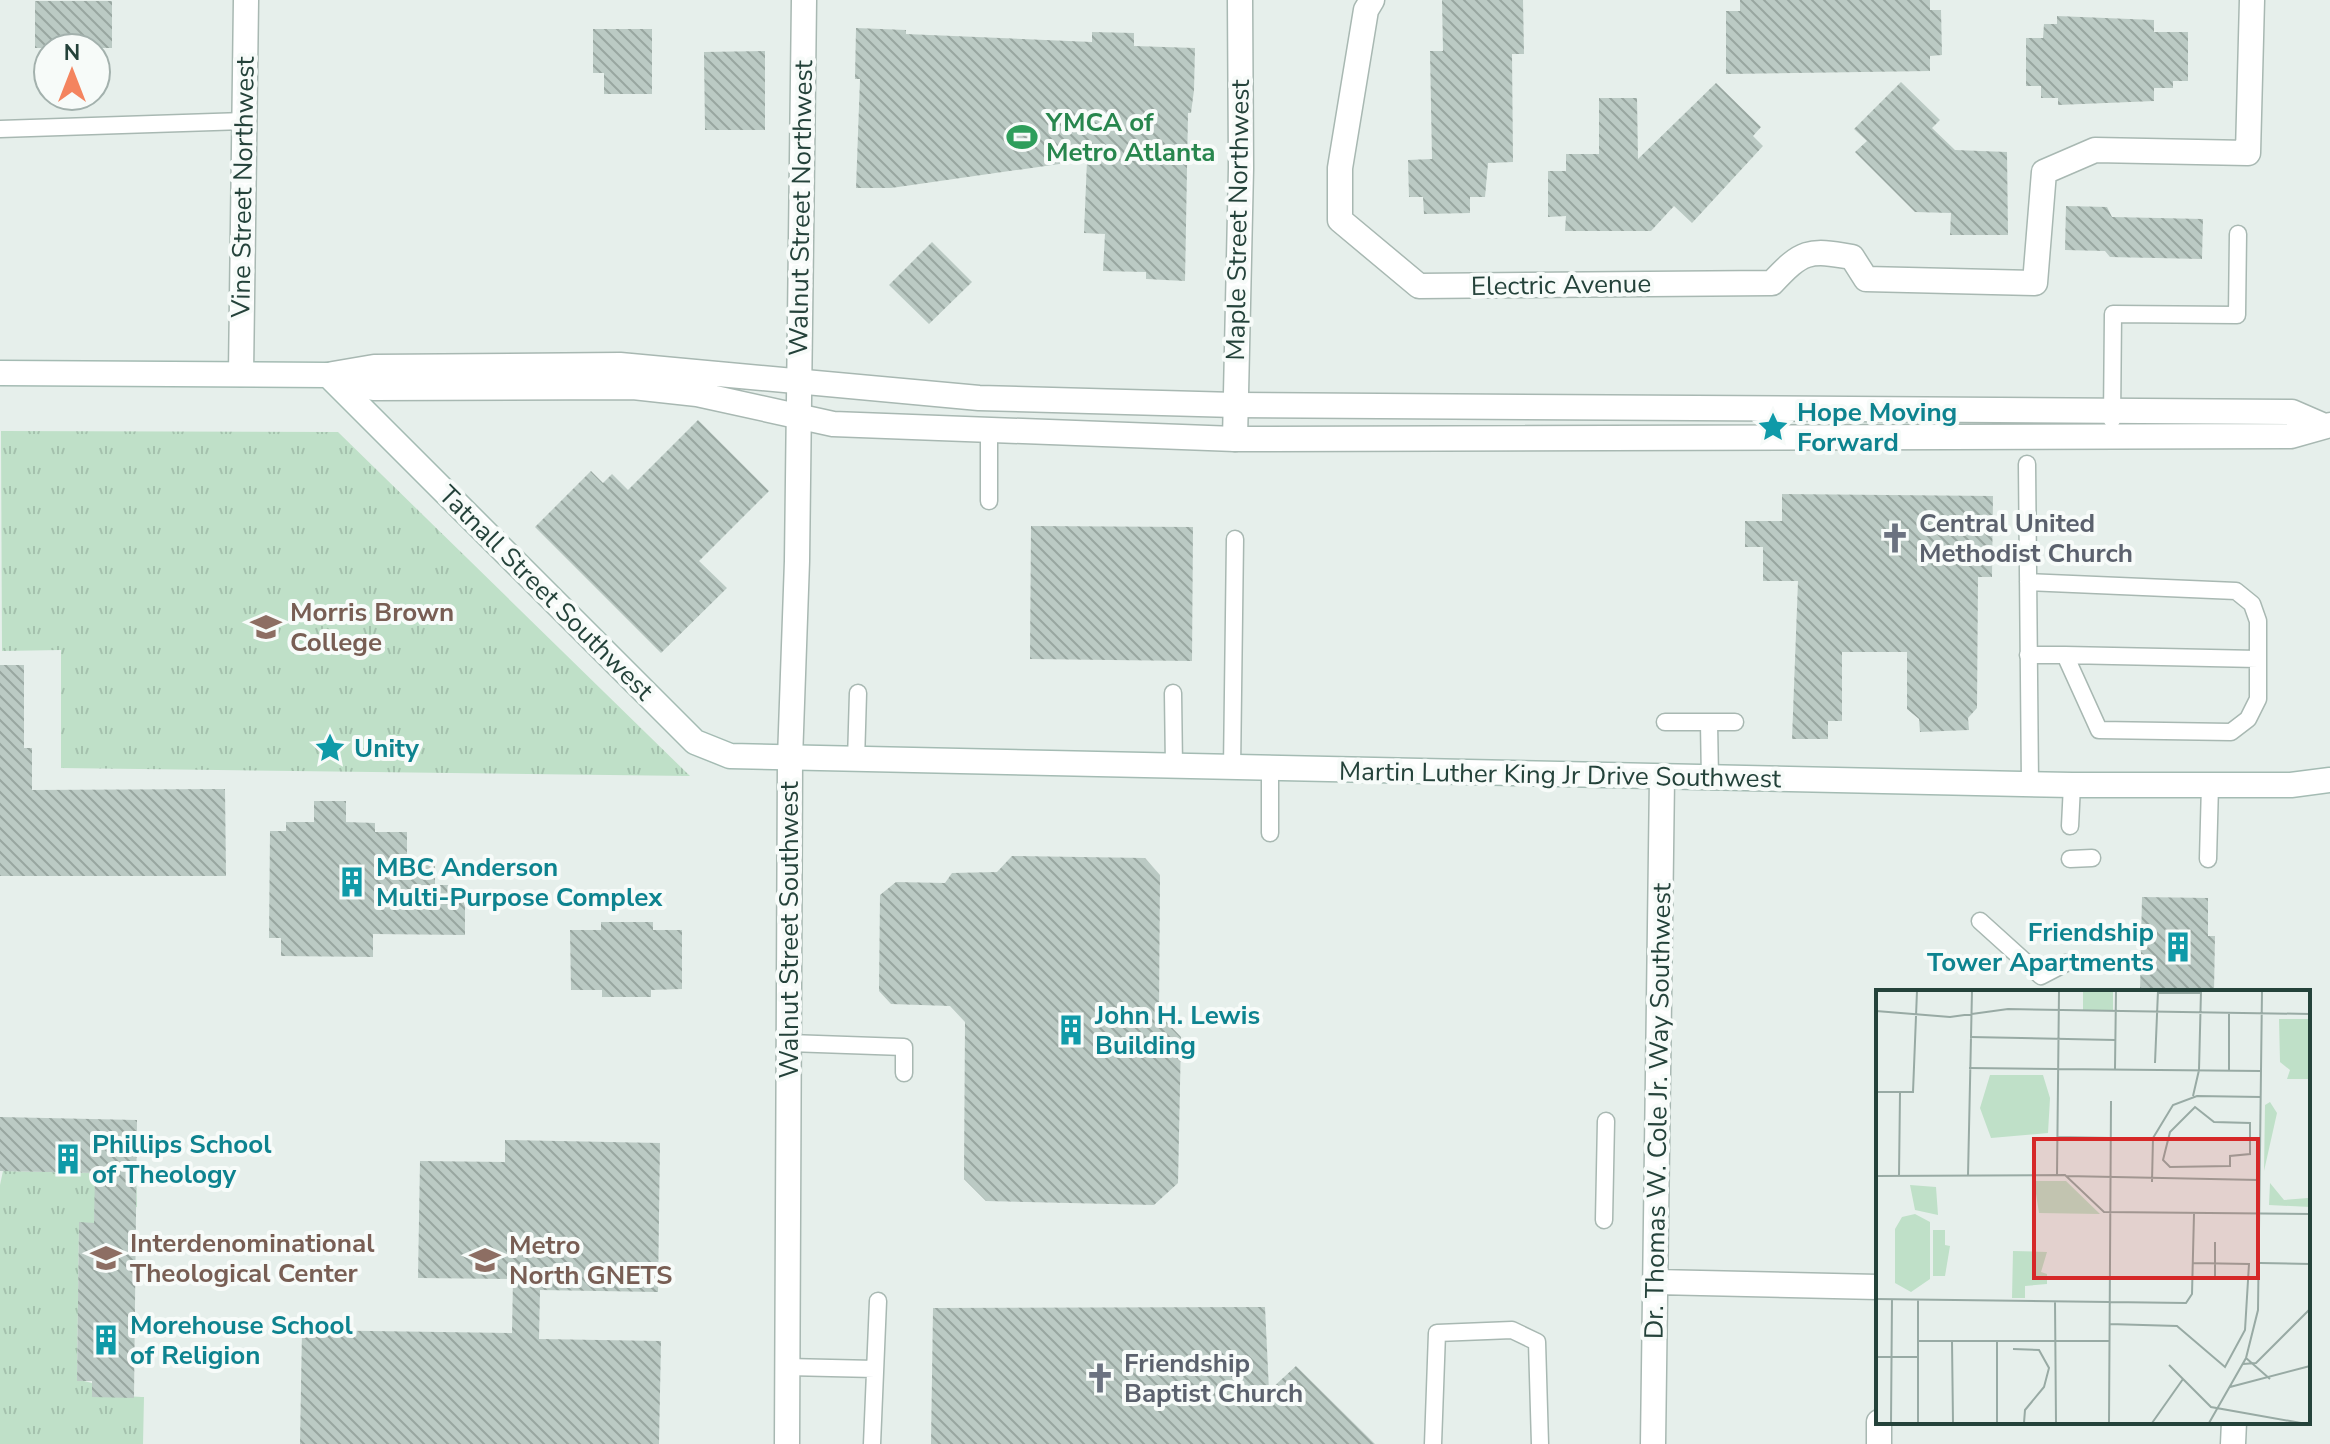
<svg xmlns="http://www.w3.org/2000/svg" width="2330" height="1444" font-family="'Nunito Sans',sans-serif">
  <defs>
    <pattern id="grass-tufts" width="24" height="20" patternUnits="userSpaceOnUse" patternTransform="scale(2)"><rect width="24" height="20" fill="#bfe0c8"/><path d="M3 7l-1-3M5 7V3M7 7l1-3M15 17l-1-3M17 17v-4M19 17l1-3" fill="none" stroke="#a4c1ad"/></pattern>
    <pattern id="building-back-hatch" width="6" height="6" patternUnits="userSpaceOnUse" patternTransform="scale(2)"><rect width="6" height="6" fill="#bbcac4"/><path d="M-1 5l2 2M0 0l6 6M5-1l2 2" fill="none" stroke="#98a6a0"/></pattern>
  </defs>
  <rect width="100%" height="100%" fill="#e6efeb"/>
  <path fill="url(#grass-tufts)" d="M1 431 338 432 690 776 61 768V650L2 651Z
    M3 1171 136 1174 137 1207H95L94 1223H79L77 1380C99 1382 121 1398 144 1397L143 1444H0V1185Z"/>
  <path fill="url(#building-back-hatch)" d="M1442 0H1523L1524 54H1512L1513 162 1488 163 1485 197H1470V213L1424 214 1423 197H1409L1408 160 1432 159 1430 51H1443Z
    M1740 0H1930V10H1941L1942 55 1930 56V71L1726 74V11H1740Z
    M35 1H112V48H35Z
    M2057 16 2154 20V32H2188V81H2173V88H2154V101L2058 105V98H2041V86H2026V38H2043L2044 24H2057Z
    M856 28 906 30V34L1092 42V32L1134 33V46L1195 48 1194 90 1191 113H1188L1185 281 1146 279V272L1103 271 1105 234 1084 233 1087 160 891 188H856L860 79H855Z
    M593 29H652V94H604V73H593Z
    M765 51V130H705L704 52Z
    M1901 82 1940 120 1932 128 1955 150 2007 152 2008 235H1950L1951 213 1915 212 1855 152 1867 141 1854 129Z
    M1716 83 1761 127 1753 136 1763 146 1692 223 1674 206 1651 231H1565L1566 216 1548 217V171H1566V154H1599V98H1637L1638 159Z
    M2066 206 2107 207 2112 217 2203 219 2202 259 2110 257 2105 251 2065 250Z
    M932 242 972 282 929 324 889 285Z
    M698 420 769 491 699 561 727 588 661 653 535 527 591 471 603 483 612 474 628 490Z
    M1782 494 1993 496 1992 577H1978L1977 708 1968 718 1969 730 1920 732 1919 719 1907 709V652H1842V721H1828V739H1792L1798 581H1763V547H1745V521H1782Z
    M1031 526 1193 527 1192 661 1030 659Z
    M0 665H24V748H32V790L225 789 226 876H0Z
    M314 801H346V822L375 823V832H407V858H435V885H465V935L373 934V957L281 956V938H269L270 831H286V822H314Z
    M1012 856 1145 858 1160 875 1159 1014 1181 1037 1178 1183 1154 1205 986 1201 964 1179 965 1022 950 1006 891 1004 879 991 880 895 896 882 945 883 952 873 997 872Z
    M2142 897 2208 898V936H2215L2214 992H2140Z
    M601 922H653V930H682V989L651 990V997H602V990H571L570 930H601Z
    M0 1117 137 1120 134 1398 92 1397V1381H77L79 1222 94 1223 95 1173 0 1171Z
    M505 1140 660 1143 658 1292 540 1290 539 1339 661 1341 659 1444H300L302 1330 512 1333 513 1279 418 1278 420 1161 505 1162Z
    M1265 1307 1269 1391 1296 1366 1375 1444H931L933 1308Z"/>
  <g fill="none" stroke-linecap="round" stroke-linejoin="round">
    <g stroke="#a8b8b2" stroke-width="19">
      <path id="service" d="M0 129 244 121
        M2112 420 2113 314 2237 315 2238 234
        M2027 464 2030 784
        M989 501V431
        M2028 582 2236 591 2252 604 2258 621V699L2248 719 2231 732 2099 730 2065 655H2028
        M2065 655 2258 659
        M1173 693 1174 767
        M1665 722H1735
        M1709 723 1710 779
        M856 761 858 693
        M1232 769 1235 539
        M2070 826 2072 785
        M1270 833V769
        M2070 859 2092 858
        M2208 859 2210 785
        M1980 921 2041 976 2066 963
        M789 1043 904 1047V1073
        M1604 1220 1606 1121
        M787 1367 875 1369
        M872 1444 878 1301
        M1433 1444 1437 1333 1512 1330 1537 1342 1540 1444"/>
    </g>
    <g stroke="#a8b8b2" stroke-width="27">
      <path id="minor" d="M1372 0 1366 10 1340 168V220L1419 286 1772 283C1802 251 1808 249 1852 257L1866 279 2035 283 2044 172 2095 150 2248 153 2252 0
        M241 374 246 0
        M1235 439 1241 168 1240 0
        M1656 1282 1878 1287
        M787 1444 790 759 797 561 804 0
        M1653 1444 1662 778
        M1879 1444V1422
        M2233 1444 2234 1422"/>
    </g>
    <g stroke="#a8b8b2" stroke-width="27">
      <path id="tertiary" d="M333 374 374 367 620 365 979 398 1235 405 2292 412 2322 425
        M328 375 373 388 633 387 697 394 833 424 1235 439 2291 436 2330 425"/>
    </g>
    <g stroke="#a4bbb3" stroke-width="27">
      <path id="secondary" d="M0 373 328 375 695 742 730 756 2072 785H2291L2330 780"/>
    </g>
    <use href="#service" stroke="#fff" stroke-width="16"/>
    <use href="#minor" stroke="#fff" stroke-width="24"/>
    <use href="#tertiary" stroke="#fff" stroke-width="24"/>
    <use href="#secondary" stroke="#fff" stroke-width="24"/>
  </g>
  <defs>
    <g id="stadium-bare" transform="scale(2.4)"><path d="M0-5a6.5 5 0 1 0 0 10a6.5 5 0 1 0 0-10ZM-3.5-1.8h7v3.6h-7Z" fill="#2e9e5b" stroke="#f7fbf9" stroke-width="2.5" paint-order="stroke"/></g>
    <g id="sight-bare" transform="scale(2.4)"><path d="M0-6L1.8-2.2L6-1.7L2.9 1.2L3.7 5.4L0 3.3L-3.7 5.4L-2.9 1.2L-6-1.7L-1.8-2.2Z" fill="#0f9aa8" stroke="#f7fbf9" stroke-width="2.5" paint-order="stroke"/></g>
    <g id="church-bare" transform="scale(2.4)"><path d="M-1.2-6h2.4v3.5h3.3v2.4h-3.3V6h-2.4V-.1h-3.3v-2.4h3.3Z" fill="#6b7280" stroke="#f7fbf9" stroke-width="2.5" paint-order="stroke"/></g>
    <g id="university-bare" transform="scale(2.4)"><path d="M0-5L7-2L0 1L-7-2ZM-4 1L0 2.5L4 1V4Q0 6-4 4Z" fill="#8d6e63" stroke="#f7fbf9" stroke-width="2.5" paint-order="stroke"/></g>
    <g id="building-bare" transform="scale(2.4)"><path d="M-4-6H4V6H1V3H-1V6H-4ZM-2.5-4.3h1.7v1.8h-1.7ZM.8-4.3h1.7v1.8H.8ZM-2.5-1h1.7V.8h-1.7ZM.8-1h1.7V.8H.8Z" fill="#0f9aa8" stroke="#f7fbf9" stroke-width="2.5" paint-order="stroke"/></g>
    <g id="school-bare" transform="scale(2.4)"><path d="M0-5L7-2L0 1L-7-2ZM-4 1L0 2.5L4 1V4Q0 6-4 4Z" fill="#8d6e63" stroke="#f7fbf9" stroke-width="2.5" paint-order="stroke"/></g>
  </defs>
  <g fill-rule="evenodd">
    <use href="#stadium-bare" x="1022" y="137"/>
    <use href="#sight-bare" x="1773" y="427"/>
    <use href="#church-bare" x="1895" y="538"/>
    <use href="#university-bare" x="266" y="627"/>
    <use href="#sight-bare" x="330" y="748"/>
    <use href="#building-bare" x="352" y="882"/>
    <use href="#building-bare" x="2178" y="947"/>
    <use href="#building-bare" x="1071" y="1030"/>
    <use href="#building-bare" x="68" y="1159"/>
    <use href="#university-bare" x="106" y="1258"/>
    <use href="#school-bare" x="485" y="1260"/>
    <use href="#building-bare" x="106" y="1340"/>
    <use href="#church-bare" x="1100" y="1378"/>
  </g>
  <g text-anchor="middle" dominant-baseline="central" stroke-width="8" stroke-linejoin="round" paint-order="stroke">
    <g font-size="26" font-weight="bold" fill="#27864d" stroke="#f7fbf9" text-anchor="start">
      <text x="1046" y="122">YMCA of<tspan x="1046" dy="30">Metro Atlanta</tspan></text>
    </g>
    <g font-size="26" fill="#24423a" stroke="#f7fbf9">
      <text transform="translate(243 187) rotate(-89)">Vine Street Northwest</text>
      <text transform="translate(801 208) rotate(-89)">Walnut Street Northwest</text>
      <text transform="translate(1238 220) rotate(-89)">Maple Street Northwest</text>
      <text transform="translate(1561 285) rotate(-1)">Electric Avenue</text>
      <text transform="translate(546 593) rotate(45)">Tatnall Street Southwest</text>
      <text transform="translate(1560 775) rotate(1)">Martin Luther King Jr Drive Southwest</text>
      <text transform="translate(789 930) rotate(-90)">Walnut Street Southwest</text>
      <text transform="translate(1658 1111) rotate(-89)">Dr. Thomas W. Cole Jr. Way Southwest</text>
    </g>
    <g font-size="26" font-weight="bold" fill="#0d838f" stroke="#f7fbf9" text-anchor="start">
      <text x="1797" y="412">Hope Moving<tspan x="1797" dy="30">Forward</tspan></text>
      <text x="354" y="748">Unity</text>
      <text x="376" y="867">MBC Anderson<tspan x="376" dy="30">Multi-Purpose Complex</tspan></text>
      <text x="2154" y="932" text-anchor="end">Friendship<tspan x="2154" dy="30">Tower Apartments</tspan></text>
      <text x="1095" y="1015">John H. Lewis<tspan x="1095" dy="30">Building</tspan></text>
      <text x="92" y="1144">Phillips School<tspan x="92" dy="30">of Theology</tspan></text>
      <text x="130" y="1325">Morehouse School<tspan x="130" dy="30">of Religion</tspan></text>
    </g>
    <g font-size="26" font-weight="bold" fill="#5b616d" stroke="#f7fbf9" text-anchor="start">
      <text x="1919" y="523">Central United<tspan x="1919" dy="30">Methodist Church</tspan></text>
      <text x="1124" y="1363">Friendship<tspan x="1124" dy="30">Baptist Church</tspan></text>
    </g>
    <g font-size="26" font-weight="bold" fill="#785e54" stroke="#f7fbf9" text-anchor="start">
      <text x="290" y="612">Morris Brown<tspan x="290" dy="30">College</tspan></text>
      <text x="130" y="1243">Interdenominational<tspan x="130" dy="30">Theological Center</tspan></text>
      <text x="509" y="1245">Metro<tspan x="509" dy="30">North GNETS</tspan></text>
    </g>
  </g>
  <g transform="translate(1876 990)">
    <rect width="434" height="434" fill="#e6efeb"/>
    <path d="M394 112 401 123 388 181 389 115ZM158 191H190L224 224 163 223ZM394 193 408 210 432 208 434 217 393 215ZM137 261 171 262 165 282 171 284V294L149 296V308H136Z" fill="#bfe0c8"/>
    <path d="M207 1H237V20H207ZM403 29H434V89H411L414 80 404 72Z" fill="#bfe0c8"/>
    <path d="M114 85H167L174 108 172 143 115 148 104 118ZM34 195 60 197 62 225 39 220ZM39 224 54 232V289L35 302 19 293V239L26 227ZM57 240H69V255L74 256 69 286H57Z" fill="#bfe0c8"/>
    <path fill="none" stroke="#98aaa4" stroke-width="2" d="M282 3H325M0 21 74 27 132 19 434 24M94 47 239 50M279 73 282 1M93 78 385 81M239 79 240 1M353 80V24M0 102H37L41 1M317 106 323 80 325 1M319 117 338 132 374 133V164L354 166V176L294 177 287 170 294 142ZM181 147 235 148M181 185 183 1M0 186 189 185 228 222 434 224M23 186 24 103M92 186 96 1M190 186 383 190M276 192 277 148 297 115 321 106 385 107M384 273 434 274M339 290V252M0 309 310 313 316 304 318 224M179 312 180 433M233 334 301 336 349 377 369 340 373 274 317 273M42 351H233M76 351 77 433M121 351V433M137 359 163 360 173 378 168 397 149 420 148 433M0 367H42M370 368 394 389M367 374 380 373 434 319M293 375 335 417 425 433M354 397 434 376M15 433 16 309M42 433V309M233 433 235 111M276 433 307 389M333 433 370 368 382 320 386 1"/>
    <path fill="#d62828" fill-opacity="0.15" stroke="#d62828" stroke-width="4" d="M158 149H382V288H158Z"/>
    <rect width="434" height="434" fill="none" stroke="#24423a" stroke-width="4"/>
  </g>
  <g transform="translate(72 72)"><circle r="38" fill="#f7fbf9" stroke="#a3b1ad" stroke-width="2"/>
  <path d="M0-6L14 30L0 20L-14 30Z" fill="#f4845f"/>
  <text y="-12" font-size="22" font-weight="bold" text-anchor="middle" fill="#24423a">N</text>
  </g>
</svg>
